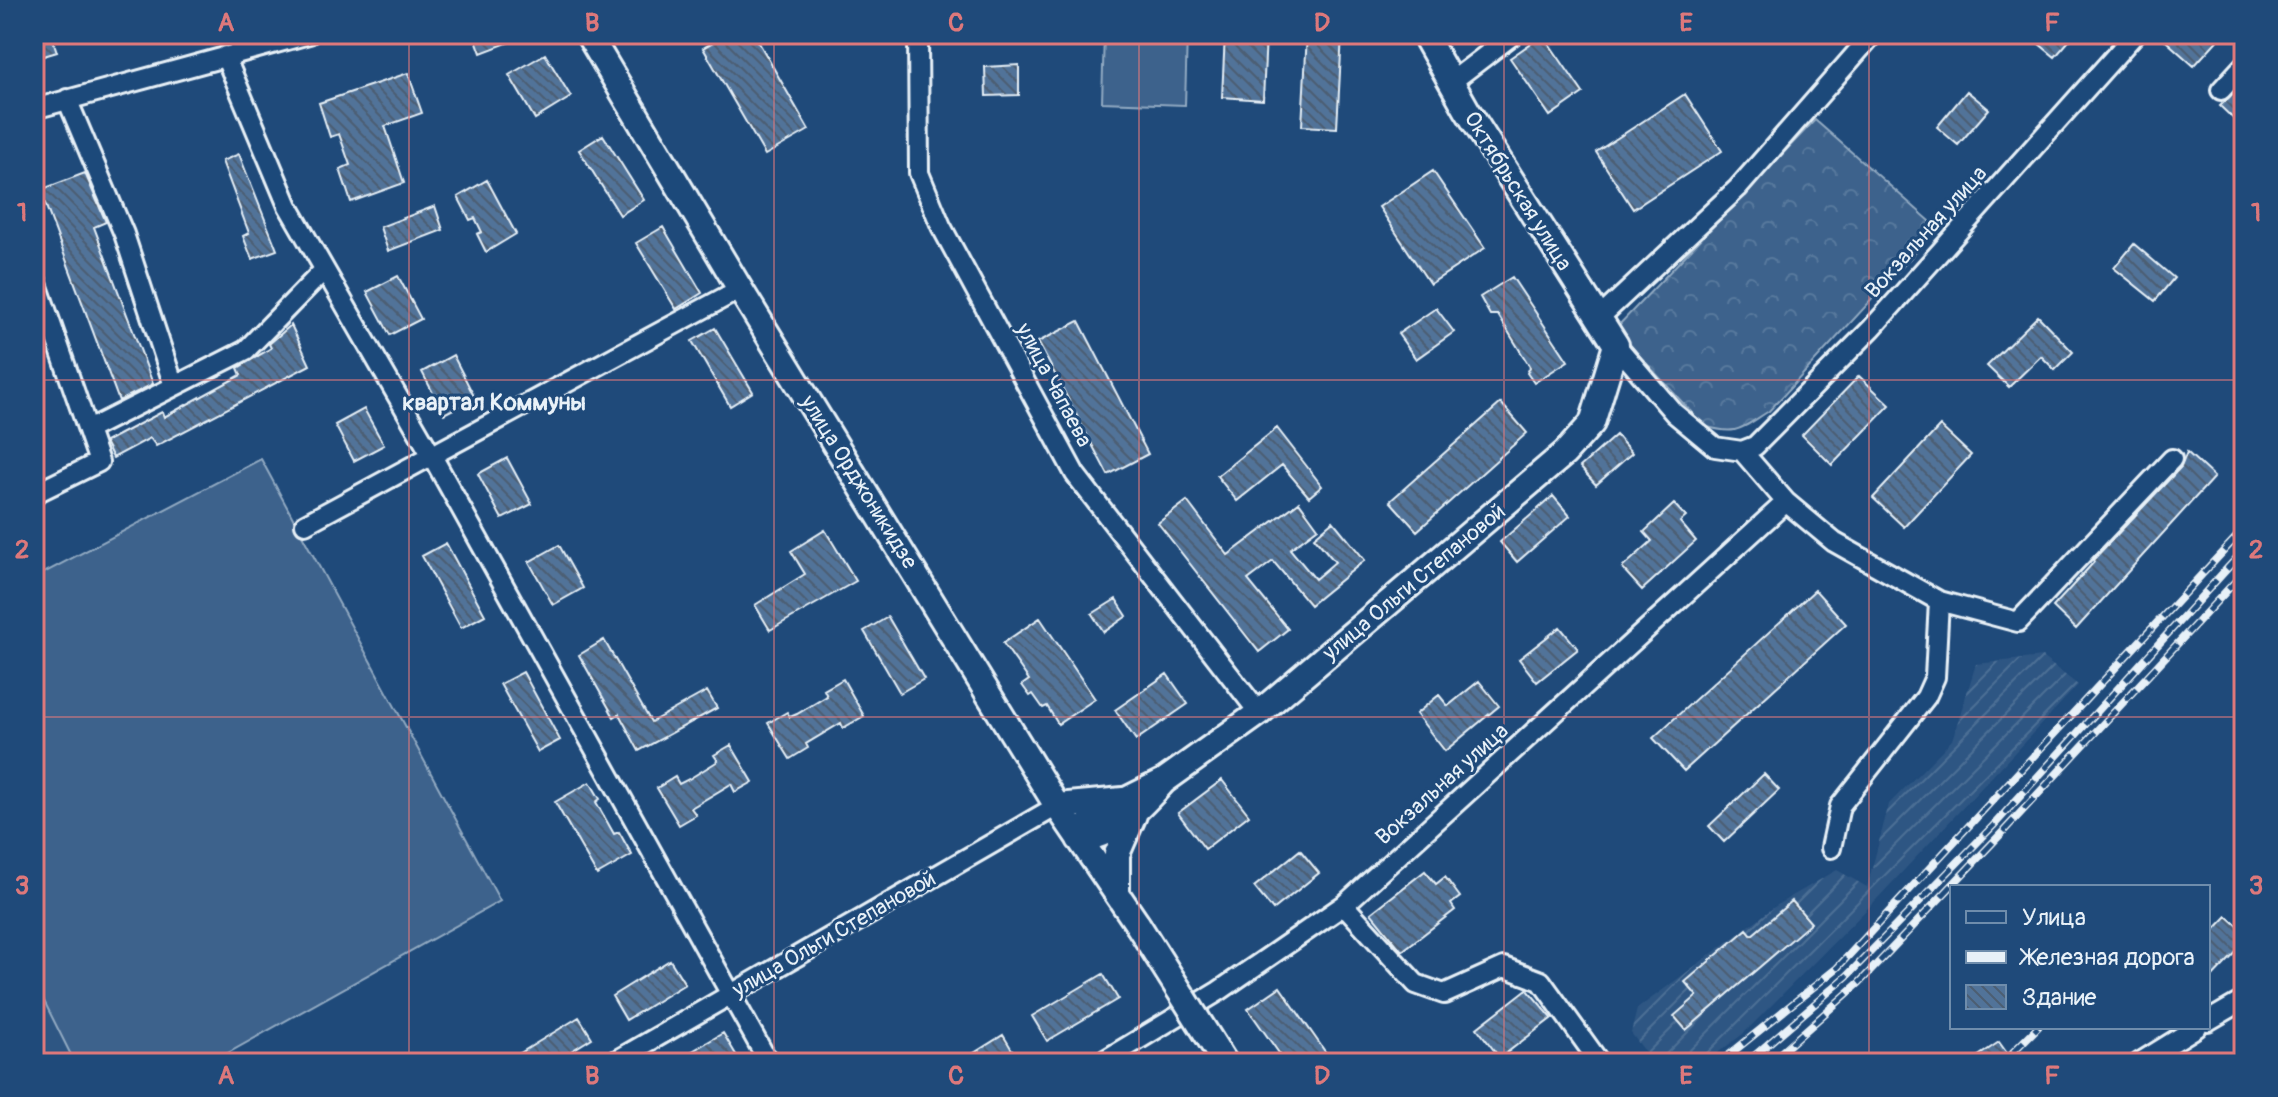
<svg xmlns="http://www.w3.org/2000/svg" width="2278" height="1097" font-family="Pangolin,sans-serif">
  <defs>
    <pattern id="industrial-furrows" width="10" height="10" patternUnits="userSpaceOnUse" patternTransform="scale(2)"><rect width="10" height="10" fill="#2e5683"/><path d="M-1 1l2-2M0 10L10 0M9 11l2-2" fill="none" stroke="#4c6f95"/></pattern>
    <pattern id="forest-crowns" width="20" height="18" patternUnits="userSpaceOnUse" patternTransform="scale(2)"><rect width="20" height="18" fill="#3c628c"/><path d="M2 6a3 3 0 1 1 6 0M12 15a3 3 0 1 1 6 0" fill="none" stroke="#58799d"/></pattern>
    <pattern id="building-back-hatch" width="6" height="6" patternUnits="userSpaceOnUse" patternTransform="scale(2)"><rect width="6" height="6" fill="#517399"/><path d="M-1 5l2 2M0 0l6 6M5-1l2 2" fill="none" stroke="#4c5e72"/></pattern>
  </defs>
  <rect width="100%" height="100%" fill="#1f4a7a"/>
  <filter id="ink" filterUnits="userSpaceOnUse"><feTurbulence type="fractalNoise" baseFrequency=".0125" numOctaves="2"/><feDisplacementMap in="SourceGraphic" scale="16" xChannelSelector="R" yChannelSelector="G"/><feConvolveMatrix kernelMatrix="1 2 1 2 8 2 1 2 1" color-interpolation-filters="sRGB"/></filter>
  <g filter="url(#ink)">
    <path fill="#2e5683" d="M34 981 75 1063H34Z"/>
    <path fill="url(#industrial-furrows)" d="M2042 657 2078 685 1875 901 1743 1034 1704 1063H1654L1631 1033 1637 1009 1780 903 1837 870 1867 887 1889 804 1952 740 1976 664Z"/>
    <path fill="url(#forest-crowns)" stroke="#92aac2" stroke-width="2" d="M1815 120 1938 228 1769 411C1740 429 1738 436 1704 426L1615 329Z"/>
    <path fill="#3c628c" stroke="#92aac2" stroke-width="2" d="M1104 34H1187L1185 105 1102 102Z
      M261 459 500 901 210 1063H75L34 981V578Z"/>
    <path fill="url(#building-back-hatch)" stroke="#e8f1f8" stroke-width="2" d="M34 34H51L57 52 34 59Z
      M474 34H528V35L481 53Z
      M727 34H754L809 130 765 155 703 48Z
      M1225 34H1266L1263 100 1222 97Z
      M1307 34H1342L1337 128 1302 126Z
      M2027 34H2075L2055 57Z
      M2158 34H2223L2194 66Z
      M1543 35 1583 93 1550 116 1510 58Z
      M545 54 571 97 535 119 509 75Z
      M1019 65V95L986 96 985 67Z
      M408 73 422 113 385 126 404 183 351 202 340 169 350 165 339 134 330 137 319 103Z
      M2244 83V129L2220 106Z
      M1967 91 1989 109 1958 145 1937 127Z
      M1685 94 1722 151 1633 209 1596 152Z
      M603 135 644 200 620 215 579 150Z
      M239 154 277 250 252 259 243 236 249 233 222 161Z
      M1433 171 1485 248 1430 284 1379 207Z
      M85 173 106 222 94 227 153 384 119 401 40 190Z
      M487 180 516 234 486 252 477 234 482 232 475 218 470 220 458 197Z
      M435 206 443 230 388 251 380 227Z
      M663 227 702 293 676 309 636 243Z
      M2134 244 2174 278 2155 301 2114 268Z
      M398 276 421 319 390 335 367 292Z
      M1512 277 1568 361 1534 383 1527 373 1530 367 1498 315H1490L1480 297Z
      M1436 308 1454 332 1416 359 1398 334Z
      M2038 316 2073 352 2055 370 2041 356 2009 387 1987 366Z
      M1079 321 1148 454 1108 475 1038 342Z
      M291 325 310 365 156 446 150 438 113 458 105 442 162 412 164 417 241 375 238 368 271 348 269 344Z
      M715 328 753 392 730 406 692 341Z
      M453 355 475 398 444 414 422 372Z
      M1859 376 1890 405 1832 465 1802 435Z
      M1501 403 1527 433 1417 531 1390 501Z
      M364 409 384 445 354 461 335 425Z
      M1940 426 1971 455 1904 527 1873 498Z
      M1277 428 1322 486 1309 497 1282 465 1237 501 1217 476Z
      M1616 435 1632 453 1596 485 1580 467Z
      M2187 452 2214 477 2076 629 2053 607 2094 562 2093 560 2181 467Z
      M507 458 532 504 502 519 478 474Z
      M1553 496 1570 516 1517 562 1500 542Z
      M1187 501 1228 555 1299 502 1318 528 1290 549 1315 579 1335 562 1314 537 1333 521 1365 560 1310 605 1273 561 1248 580 1288 629 1259 652 1158 523Z
      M1674 504 1686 517 1680 522 1696 541 1642 590 1622 568 1652 541 1644 532Z
      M825 530 856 581 770 630 755 605 805 574 791 551Z
      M446 543 485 615 461 628 422 556Z
      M559 545 583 588 553 605 529 562Z
      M1815 590 1846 624 1684 771 1653 738Z
      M1116 599 1127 616 1104 632 1092 614Z
      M888 617 924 679 900 693 864 631Z
      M1040 618 1095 699 1058 724 1047 706 1043 708 1033 694 1030 696 1022 685 1029 680 1003 643Z
      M1560 627 1578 649 1537 682 1519 659Z
      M604 640 651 722 707 691 717 708 639 751 619 714 614 717 579 655Z
      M523 672 560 740 538 752 500 684Z
      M1167 674 1188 704 1136 740 1115 710Z
      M843 679 864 716 843 728 841 723 806 744 808 748 790 759 768 723 787 712 790 717 797 714 827 696 824 690Z
      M1479 681 1499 706 1445 751 1416 714 1439 695 1448 706Z
      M731 745 753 782 735 792 731 784 691 808 696 815 679 825 657 788 675 777 679 784 689 779 718 761 714 755Z
      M1764 774 1779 790 1724 842 1709 826Z
      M1222 780 1249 815 1205 849 1178 813Z
      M590 782 600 799 596 802 614 834 619 832 632 855 597 875 555 802Z
      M1300 850 1319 873 1273 910 1254 887Z
      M1425 871 1436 884 1445 877 1460 897 1451 904 1455 910 1402 951 1371 913Z
      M1792 901 1811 923 1686 1030 1674 1016 1697 996 1685 982 1747 929 1752 935Z
      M2227 916 2244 931V944L2208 982V936Z
      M670 960 685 984 626 1020 612 996Z
      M1103 974 1118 999 1047 1041 1032 1016Z
      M1280 987 1333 1063H1286L1248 1009Z
      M1527 989 1552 1018 1500 1058 1477 1028Z
      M579 1017 592 1038 552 1063H504Z
      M723 1033 741 1063H672Z
      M1003 1035 1020 1063H958Z
      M1999 1042 2014 1063H1968Z"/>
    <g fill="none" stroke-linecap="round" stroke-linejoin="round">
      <g stroke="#e8f1f8" stroke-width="24">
        <path id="minor" d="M918 34 919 173 941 226 1075 474 1259 713
          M225 56 288 206 432 456 769 1063
          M1451 82 1514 34
          M2221 90 2244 65
          M67 99 124 234 174 386
          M34 109 309 34
          M34 275 99 462 34 494
          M1598 319 1738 188 1873 34
          M1616 345 1674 413 1715 447 1742 451 1786 502 1834 542 1939 601 2018 622 2172 459
          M88 430 246 350 324 270
          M1742 451 1755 446 1872 328 2135 34
          M305 524 740 289
          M1831 848 1840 806 1926 697 1935 677 1939 601
          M1344 905 1416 984 1444 994 1504 967 1541 981 1600 1063
          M2208 1021 2244 1000
          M612 1063 1057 806
          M1100 1063 1219 991 1344 905 1786 502
          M2139 1063 2197 1027"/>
      </g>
      <g stroke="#e8f1f8" stroke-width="30">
        <path id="major" d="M588 34 740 289 1057 806 1138 925
          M1164 781C1141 806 1115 837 1079 839L1088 825 1126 800 1164 781 1259 713 1565 453 1592 423 1616 345 1467 110 1424 34
          M1057 806 1123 800
          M1117 892V854L1134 815"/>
      </g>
      <use href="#minor" stroke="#1f4a7a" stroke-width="18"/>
      <use href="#major" stroke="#1f4a7a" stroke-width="24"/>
      <g stroke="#e8f1f8" stroke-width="8">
        <path id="rail" d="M2013 1052 2038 1027
          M1719 1063 1837 968 2244 529
          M1746 1063 1847 976 1993 826 2244 550
          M1769 1063 1859 983 2000 835 2244 572"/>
      </g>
      <use href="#rail" stroke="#1f4a7a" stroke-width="5" stroke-dasharray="15" stroke-linecap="butt"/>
      <g stroke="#e8f1f8" stroke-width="30" stroke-linecap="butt">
        <path id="major-bridge" d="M1138 925 1225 1063"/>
      </g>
      <use href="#major-bridge" stroke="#1f4a7a" stroke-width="24"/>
    </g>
  </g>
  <path fill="none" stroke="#dd787b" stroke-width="2" stroke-opacity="0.55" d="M409 34V1063M774 34V1063M1139 34V1063M1504 34V1063M1869 34V1063M34 380H2244M34 717H2244"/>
  <g text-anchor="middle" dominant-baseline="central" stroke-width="6" stroke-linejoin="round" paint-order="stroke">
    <g font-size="22" fill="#e8f1f8" stroke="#1f4a7a">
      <text transform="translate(1518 191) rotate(58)">Октябрьская улица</text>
      <text transform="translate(1926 232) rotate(-48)">Вокзальная улица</text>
      <text transform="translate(1054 385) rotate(62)">улица Чапаева</text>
      <text transform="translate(859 482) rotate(58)">улица Орджоникидзе</text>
      <text transform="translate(1414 582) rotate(-40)">улица Ольги Степановой</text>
      <text transform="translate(1442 784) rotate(-42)">Вокзальная улица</text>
      <text transform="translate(834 934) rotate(-30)">улица Ольги Степановой</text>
    </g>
    <g font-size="24" font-weight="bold" fill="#e8f1f8" stroke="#1f4a7a">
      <text x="494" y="402">квартал Коммуны</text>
    </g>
  </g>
  <rect width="2278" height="1097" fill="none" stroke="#1f4a7a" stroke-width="88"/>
  <rect x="1950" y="885" width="260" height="144" fill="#1f4a7a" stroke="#6f8dac" stroke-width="2"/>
  <rect x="1966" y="911" width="40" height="12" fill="#1f4a7a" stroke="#6f8dac" stroke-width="2"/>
  <text x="2022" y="925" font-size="24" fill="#e8f1f8">Улица</text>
  <rect x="1966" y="951" width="40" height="12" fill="#e8f1f8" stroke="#6f8dac" stroke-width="2"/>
  <text x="2022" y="965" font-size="24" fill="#e8f1f8">Железная дорога</text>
  <rect x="1966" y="985" width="40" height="24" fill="url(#building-back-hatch)" stroke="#6f8dac" stroke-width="2"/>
  <text x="2022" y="1005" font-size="24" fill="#e8f1f8">Здание</text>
  <rect x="44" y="44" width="2190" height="1009" fill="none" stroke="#dd787b" stroke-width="3"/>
  <g font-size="26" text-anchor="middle" font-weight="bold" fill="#dd787b">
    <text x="226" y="31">A</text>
    <text x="592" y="31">B</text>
    <text x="956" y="31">C</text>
    <text x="1322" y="31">D</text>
    <text x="1686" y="31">E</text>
    <text x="2052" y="31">F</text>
    <text x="22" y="221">1</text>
    <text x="2256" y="221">1</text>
    <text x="22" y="558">2</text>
    <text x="2256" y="558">2</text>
    <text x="22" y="894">3</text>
    <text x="2256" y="894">3</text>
    <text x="226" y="1084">A</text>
    <text x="592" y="1084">B</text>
    <text x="956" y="1084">C</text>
    <text x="1322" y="1084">D</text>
    <text x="1686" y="1084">E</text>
    <text x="2052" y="1084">F</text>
  </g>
</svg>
